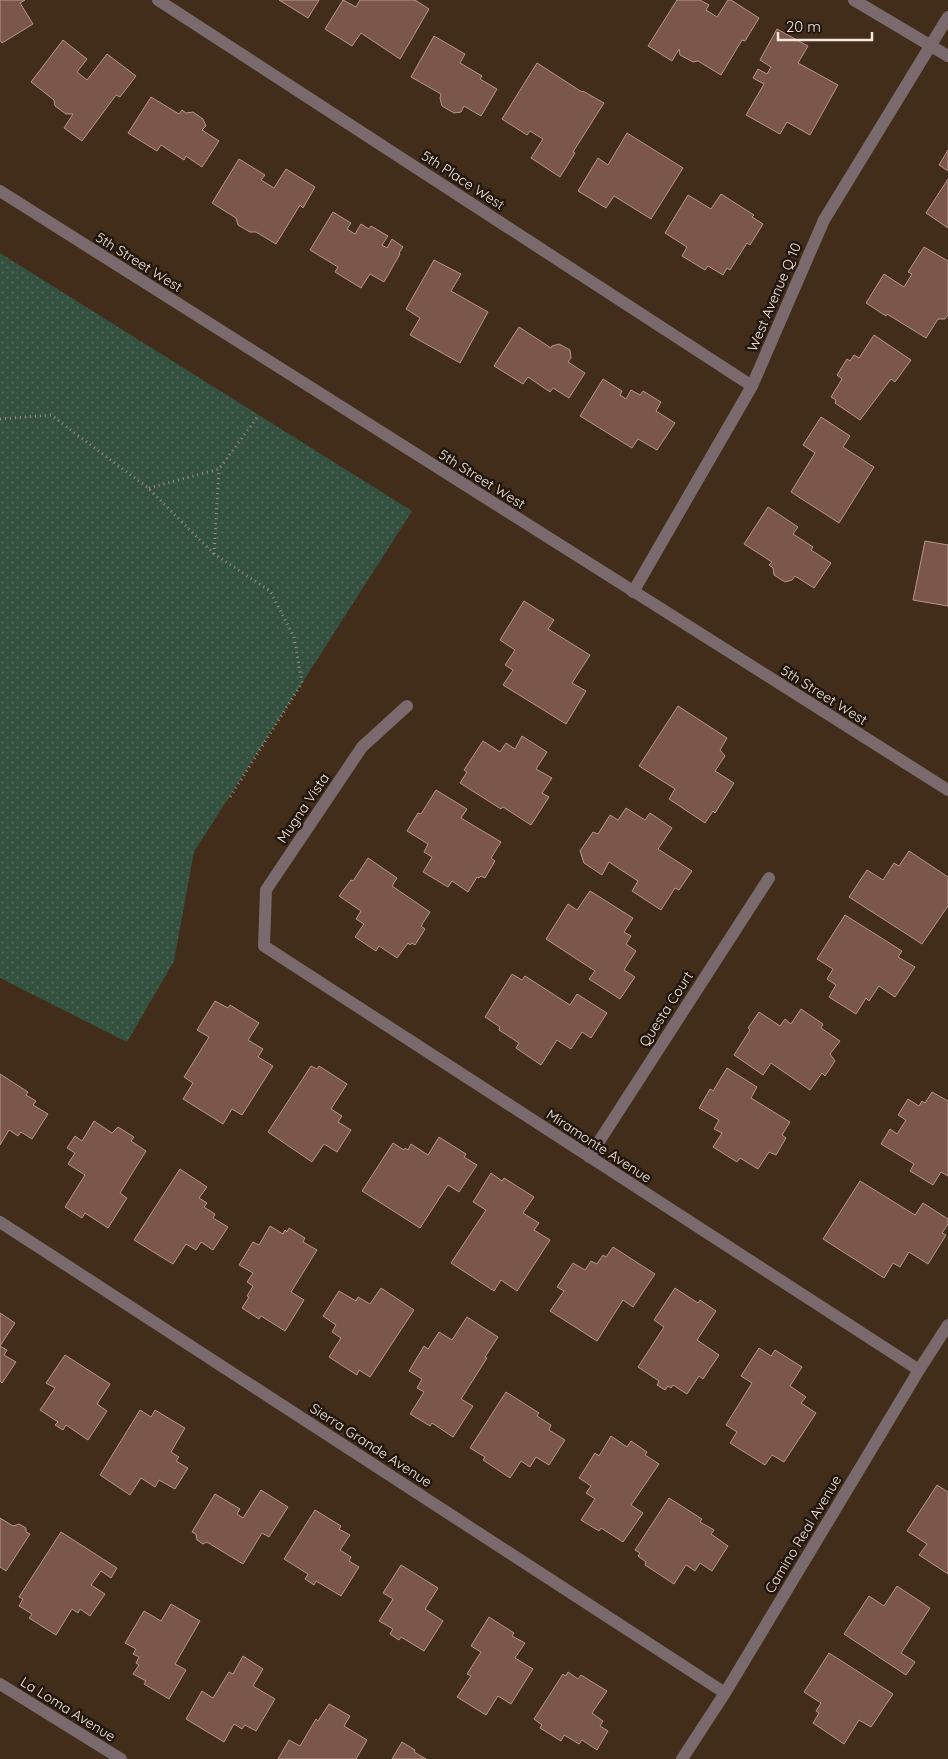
<svg xmlns="http://www.w3.org/2000/svg" width="948" height="1759" font-family="Quicksand,sans-serif">
  <defs>
    <pattern id="park-dots" width="8" height="8" patternUnits="userSpaceOnUse" patternTransform="scale(1.25)"><rect width="8" height="8" fill="#34513f"/><path d="M2 2h.1M6 6h.1" fill="none" stroke="#526a5a" stroke-width="1.8" stroke-linecap="round"/></pattern>
  </defs>
  <rect width="100%" height="100%" fill="#422c1a"/>
  <path fill="url(#park-dots)" d="M0 253 412 511 194 852 174 961 127 1042 0 978Z"/>
  <path fill="#7b564a" stroke="#b8968b" d="M0 0H25L20 3 33 24 2 43 0 40Z
    M279 0H319L308 18Z
    M343 0 356 7 360 0H415L429 9 400 59 361 33 352 46 325 29Z
    M677 0H700L709 5 706 10 717 17 728 0H731L759 18 745 41 742 40 721 75 698 61 693 62 680 55 679 49 672 61 648 46Z
    M777 29 808 46 798 63 838 85 810 135 787 122 780 134 746 115 764 84 753 78 758 69 767 74 771 67 760 60Z
    M434 36 465 54 460 63 482 76 480 79 497 89 481 116 464 106 461 112 454 113 442 106 440 98 441 94 411 77Z
    M63 40 87 59 77 72 87 80 107 54 136 76 120 97 116 95 82 141 64 128 73 114H66L55 106 54 100 31 82Z
    M537 63 582 92 583 91 604 103 573 152 575 153 560 177 531 158 543 139 530 131 527 135 502 119Z
    M151 97 179 114 182 110 186 113 193 112 203 119 206 126 202 130 219 141 202 167 186 156 184 160 161 145 157 151 128 133Z
    M627 133 683 168 651 219 614 196 606 208 578 191 598 158 608 165Z
    M948 150V171L939 165Z
    M239 159 265 175 261 180 274 188 286 169 315 187 303 208 300 205 276 244 256 232H250L238 225 236 218 212 203Z
    M948 179V228L926 213Z
    M721 194 754 215 752 217 763 224 750 245 747 243 730 270 727 268 723 275 708 266 705 270 682 256 687 247 665 233 688 195 711 209Z
    M333 212 351 223 347 229 355 234 361 224 369 229 371 226 388 236 382 245 387 248 392 239 403 247 399 253 400 254 384 282 370 274 361 288 335 272 338 267 310 250Z
    M924 247 948 261V315L945 319H938L926 338 887 314 886 316 866 303 884 274 904 287 912 274 908 272Z
    M434 260 461 274 451 291 488 312 460 363 410 335 420 318 406 309Z
    M519 327 551 348 552 346 559 344 570 350 571 358 568 362 585 373 569 398 553 388 550 392 528 377 523 384 494 366Z
    M874 335 911 360 895 382 891 379 860 420 835 403 836 400 831 397 842 379 837 375 847 359 850 361 854 355 859 358Z
    M603 379 622 391 620 395 626 399 631 390 640 395 643 391 661 402 656 411 675 423 657 450 638 439 632 448 580 416Z
    M821 417 850 436 843 447 874 467 839 523 791 492 815 453 803 445Z
    M768 507 798 527 793 534 813 547 811 550 831 563 814 588 795 576 792 580 785 582 774 575 773 568 769 565 772 562 744 544Z
    M925 541 948 545V606L913 600Z
    M524 601 554 620 548 629 590 655 572 683 586 691 566 724 503 685 513 670 505 665 515 650 500 640Z
    M678 706 727 738 720 750 725 756 715 771 734 783 715 813 713 811 705 823 669 799 675 789 639 766Z
    M522 736 547 752 536 769 552 778 542 793 549 797 531 825 503 807 501 809 460 783 467 772 464 770 483 741 500 752 506 743 515 749Z
    M436 790 467 809 461 818 501 842 491 858 495 861 485 878 481 876 479 878 477 877 468 892 452 881 448 887 423 872 432 857 424 852 428 844 407 831 418 813 421 814Z
    M626 808 645 820 650 813 672 828 658 849 692 871 679 890 675 888 661 910 632 891 638 881 609 862 602 875 584 863 580 851 593 832 598 834 610 815 618 820Z
    M909 851 948 877V906L922 944 849 897 867 870 883 880 894 863 899 866Z
    M368 858 397 878 392 886 430 912 421 926 425 929 415 945 412 943 410 945 408 943 397 958 379 946 376 951 355 937 364 924 356 919 361 911 339 896 351 880 353 881Z
    M590 891 633 918 624 932 631 936 626 944 636 951 624 970 635 977 620 999 589 979 595 971 546 939 568 904 577 910Z
    M845 915 902 951 898 957 915 967 895 997 879 986 869 1001 866 998 856 1014 829 997 836 985 827 979 833 969 817 959Z
    M512 974 522 980 525 976 570 1005 577 994 607 1013 591 1038 582 1032 571 1049 557 1040 541 1065 516 1048 519 1043 499 1030 500 1027 485 1017Z
    M215 1001 228 1008 230 1005 259 1023 248 1040 263 1049 258 1057 273 1066 242 1115 232 1109 223 1124 183 1099 193 1083 184 1077 209 1037 197 1030Z
    M801 1009 823 1024 821 1028 840 1041 830 1054 835 1061 825 1076 822 1073 810 1090 771 1063 763 1075 734 1055 750 1030 748 1028 759 1012 780 1026 785 1019 791 1024Z
    M311 1066 317 1069 319 1066 347 1084 331 1109 342 1116 338 1122 351 1130 337 1152 324 1144 312 1162 268 1132Z
    M727 1068 757 1087 751 1098 790 1122 782 1135 786 1138 776 1155 769 1152 758 1169 740 1158 737 1162 713 1147 722 1133 714 1129 719 1120 699 1108 710 1089 713 1091Z
    M0 1074 28 1092 26 1095 36 1101 33 1105 48 1114 32 1139 21 1132 18 1136 9 1130 0 1145Z
    M932 1092 948 1101V1176L941 1172 933 1185 910 1171 914 1164 881 1144 890 1129 897 1134 906 1120 898 1115 908 1099 919 1106 922 1101 925 1103Z
    M94 1121 112 1133 118 1127 134 1137 131 1141 146 1151 120 1193 127 1198 108 1228 85 1213 82 1218 65 1207 85 1175 68 1164 75 1153 67 1148 75 1136 82 1141Z
    M439 1137 466 1154 464 1157 477 1165 459 1192 448 1185 420 1228 362 1191 393 1143 404 1150 405 1148 408 1150 411 1144 428 1155Z
    M180 1169 207 1187 199 1198 207 1203 204 1207 215 1214 213 1218 228 1227 213 1250 201 1242 196 1250 186 1244 173 1264 134 1240Z
    M491 1173 502 1181 504 1178 534 1197 523 1213 539 1223 534 1230 550 1240 517 1291 501 1280 494 1291 451 1263 486 1210 473 1202Z
    M860 1181 915 1215 923 1203 948 1219V1224L942 1233 946 1235 928 1264 909 1252 900 1267 893 1263 884 1278 823 1239Z
    M270 1226 283 1234 285 1230 287 1232 289 1228 305 1238 303 1242 317 1250 291 1292 304 1300 285 1331 261 1316 259 1319 242 1308 249 1297 247 1296 253 1286 247 1282 253 1273 239 1265 253 1242 259 1245Z
    M613 1247 655 1274 633 1307 623 1300 597 1341 550 1311 564 1291 557 1287 573 1263 585 1270 591 1261 597 1264 603 1255 606 1257Z
    M381 1288 414 1310 370 1377 359 1370 357 1375 329 1357 341 1338 332 1332 336 1325 323 1316 339 1291 356 1301 358 1297 370 1304Z
    M675 1288 698 1303 700 1300 716 1311 697 1340 719 1355 703 1379 699 1376 687 1394 673 1385 671 1388 668 1386 665 1390 657 1385 659 1381 638 1367 664 1327 654 1320Z
    M0 1313 15 1323 0 1346 7 1350 4 1355 16 1362 2 1383 0 1381Z
    M467 1317 498 1337 485 1357 487 1358 461 1399 473 1406 453 1437 432 1423 430 1426 410 1414 424 1392 417 1388 422 1379 409 1371 424 1346 428 1349 439 1332 452 1340Z
    M759 1348 771 1356 775 1350 802 1367 790 1386 806 1397 801 1403 816 1413 784 1462 772 1455 765 1465 730 1443 737 1432 726 1425 752 1383 741 1376Z
    M65 1355 110 1384 97 1404 107 1411 88 1440 66 1425 63 1430 55 1425 58 1422 40 1410 55 1388 46 1383Z
    M506 1392 539 1413 537 1416 551 1425 549 1430 565 1440 549 1465 536 1457 530 1467 521 1461 510 1478 483 1460 485 1457 470 1448Z
    M140 1410 151 1417 155 1410 185 1428 171 1452 179 1457 176 1461 188 1468 175 1489 159 1480 155 1487 141 1478 130 1495 100 1475Z
    M611 1436 627 1447 631 1441 647 1452 645 1455 659 1464 631 1505 643 1513 623 1542 601 1528 599 1531 581 1520 595 1499 586 1493 591 1486 579 1478 595 1453 599 1456Z
    M937 1485 948 1492V1574L919 1555 927 1544 907 1531Z
    M261 1490 288 1507 269 1537 262 1533 243 1564 207 1542 203 1544 197 1540 196 1534 192 1532 215 1494 240 1509 237 1514 243 1518Z
    M669 1498 702 1519 700 1522 714 1530 711 1534 728 1546 712 1571 700 1563 695 1571 686 1565 674 1584 645 1565 646 1562 638 1556 640 1553 635 1550Z
    M315 1510 341 1526 339 1529 350 1535 340 1550 351 1557 349 1561 359 1567 341 1596 316 1581 314 1585 305 1579 308 1574 284 1559Z
    M0 1518 13 1526 19 1524 26 1528V1532L30 1534 6 1571 0 1567Z
    M61 1532 117 1568 111 1578 101 1571 91 1585 105 1594 90 1616 80 1609 78 1613 72 1609 56 1635 29 1618 32 1614 19 1606 23 1599 19 1597Z
    M401 1565 438 1588 425 1609 443 1621 424 1651 401 1637 399 1640 390 1634 393 1629 379 1621 393 1599 383 1593Z
    M897 1586 930 1608 901 1653 915 1662 906 1675 844 1634 869 1596 884 1606Z
    M171 1604 200 1621 175 1664 186 1670 169 1699 144 1684 146 1681 133 1674 139 1665 136 1663 139 1657 133 1654 136 1649 125 1643 144 1611 161 1621Z
    M489 1617 514 1633 512 1636 525 1643 515 1658 533 1669 511 1704 498 1696 486 1715 457 1697 471 1676 467 1674 481 1652 471 1646Z
    M829 1653 893 1694 871 1727 859 1720 844 1744 813 1723 819 1713 816 1711 821 1703 804 1692Z
    M243 1656 263 1669 253 1686 275 1699 256 1731 245 1725 242 1729 234 1724 224 1742 186 1719 202 1691 213 1698 229 1672 233 1674Z
    M568 1672 578 1679 581 1675 607 1691 592 1713 603 1721 600 1726 608 1731 597 1750 582 1740 579 1744 564 1735 561 1741 540 1728 542 1725 534 1719 563 1674 566 1676Z
    M329 1704 350 1716 344 1726 367 1740 356 1759H278L289 1740 300 1746 316 1719 318 1721Z
    M402 1742 415 1750 414 1752 426 1759H392Z"/>
  <g fill="none" stroke-linecap="round" stroke-linejoin="round">
    <path stroke="#9e8c7d" stroke-width="3" stroke-dasharray="1 4" stroke-linecap="butt" d="M0 419 51 415 148 488 214 554 270 591 294 637 302 683 229 799
      M149 488 219 469 259 415
      M214 554 219 469"/>
    <path stroke="#7a6a6d" stroke-width="12" d="M158 0 752 386
      M854 0 948 56
      M633 592 752 386 824 220 948 17
      M407 706 362 747 266 890 264 946 919 1370
      M589 1157 769 878
      M0 1222 725 1693
      M0 1684 121 1759
      M682 1759 725 1693 919 1370 948 1325"/>
    <path stroke="#7a6a6d" stroke-width="12" d="M0 191 948 790"/>
  </g>
  <g text-anchor="middle" dominant-baseline="central" stroke-width="5" stroke-linejoin="round" paint-order="stroke">
    <g font-size="14" fill="#f6e8dc" stroke="#21170f">
      <text transform="translate(463 180) rotate(33)">5th Place West</text>
      <text transform="translate(139 262) rotate(32)">5th Street West</text>
      <text transform="translate(774 297) rotate(-67)">West Avenue Q 10</text>
      <text transform="translate(482 479) rotate(32)">5th Street West</text>
      <text transform="translate(824 695) rotate(32)">5th Street West</text>
      <text transform="translate(303 808) rotate(-56)">Mugna Vista</text>
      <text transform="translate(666 1009) rotate(-57)">Questa Court</text>
      <text transform="translate(599 1146) rotate(33)">Miramonte Avenue</text>
      <text transform="translate(371 1445) rotate(33)">Sierra Grande Avenue</text>
      <text transform="translate(803 1534) rotate(-59)">Camino Real Avenue</text>
      <text transform="translate(68 1709) rotate(32)">La Loma Avenue</text>
    </g>
  </g>
  <path d="M778 32v8h94v-8" fill="none" stroke="#f6e8dc" stroke-width="2.5"/>
  <text x="786" y="32" font-size="15" fill="#f6e8dc" stroke="#21170f" stroke-width="4" paint-order="stroke">20 m</text>
</svg>
